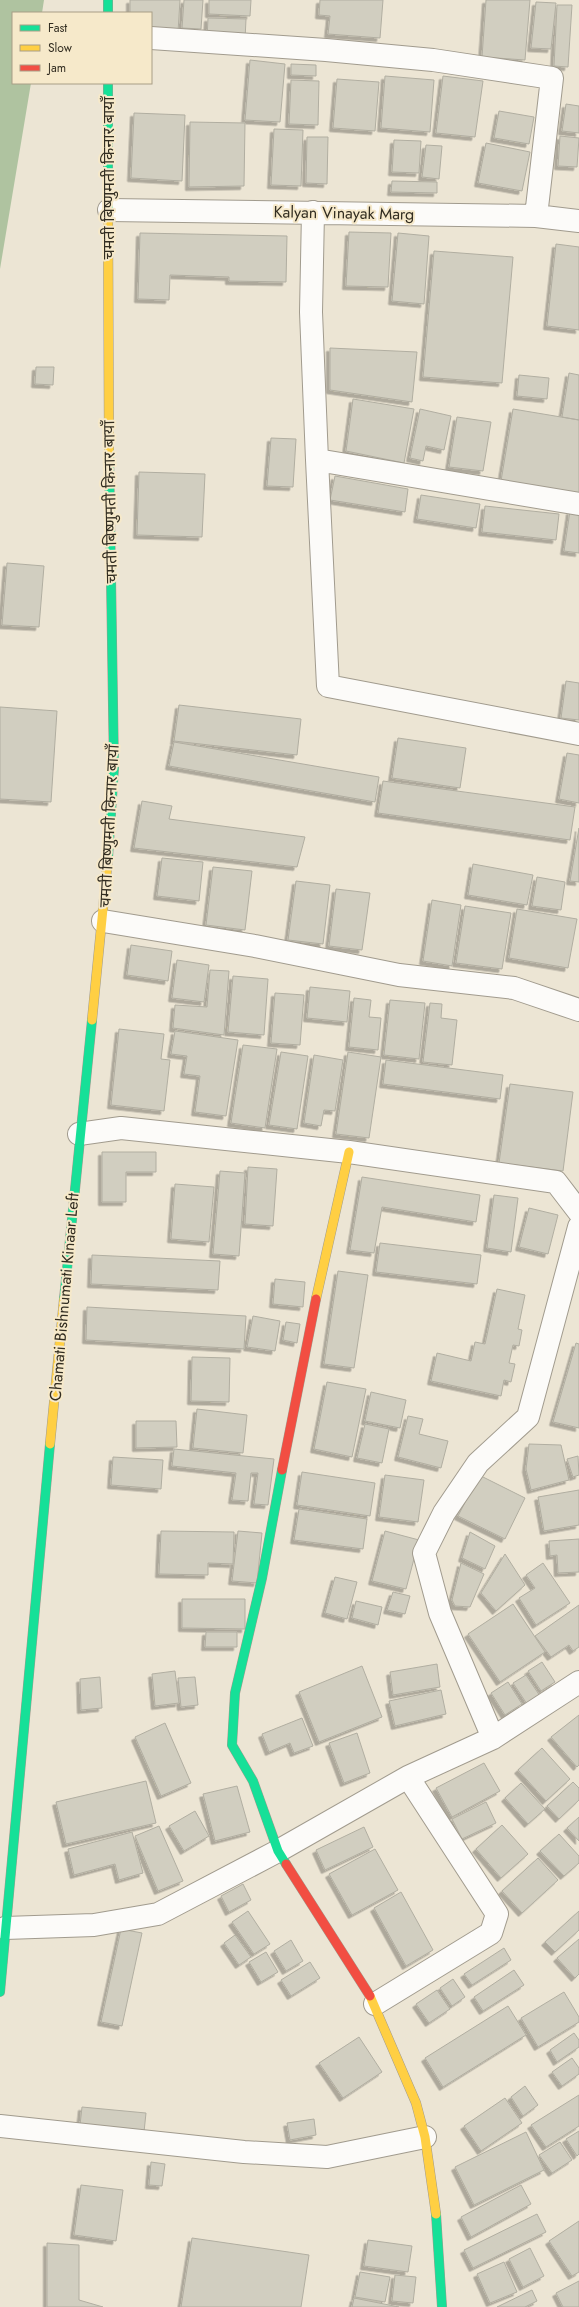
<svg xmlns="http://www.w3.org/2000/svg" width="579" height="2307" font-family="Jost,'Noto Sans Devanagari',sans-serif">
  <defs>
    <filter id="shadow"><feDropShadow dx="-3.5" dy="3.5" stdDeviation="0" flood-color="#0004"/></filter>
  </defs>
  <rect width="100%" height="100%" fill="#ece5d4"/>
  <path fill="#afc3a0" d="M0 0H44L42 13H13V83H31L0 269Z"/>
  <path fill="#d1cec0" stroke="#b1aea1" filter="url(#shadow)" d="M130 0H180L178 32 151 30V13H130Z
    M184 0H203L201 29 182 28Z
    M209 0H251L250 16 209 14Z
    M320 0H383L380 38 328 34 330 16 319 15Z
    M486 0H530L525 60 482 57Z
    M536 2 556 3 551 49 531 48Z
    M557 5H572L568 67 554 66Z
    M208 18 246 19 245 40 207 39Z
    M250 60 285 64 280 122 245 120Z
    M291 64 316 65V76L291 75Z
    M385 76 434 80 430 132 381 128Z
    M443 76 483 81 475 137 436 133Z
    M337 79 379 82 375 131 333 128Z
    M291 80 319 81 318 125 289 124Z
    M566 104 579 106V133L562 131Z
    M499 111 534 117 529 144 494 138Z
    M134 113 185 115 182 181 131 178Z
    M190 122 245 123 244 186 189 187Z
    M274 129 303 130 301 186 271 185Z
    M560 136 579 138 577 167 558 166Z
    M307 137H328L327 184 306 183Z
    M394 140 421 141 419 173 392 172Z
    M486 143 530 152 522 191 478 183Z
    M426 145 442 146 439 179 422 177Z
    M392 181 437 182V193L391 192Z
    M349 232 391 233 388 287 346 286Z
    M140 233 287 236 286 282 229 281V277L170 275 169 300 138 299Z
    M398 233 429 236 424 304 392 301Z
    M556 244 579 247V330L547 326Z
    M434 251 513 257 502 383 423 377Z
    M330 348 417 352 412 402 330 390Z
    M36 367H54L53 385 35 384Z
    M569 373 579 375V420L562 417Z
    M519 375 549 378 547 399 517 396Z
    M353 399 414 409 404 463 346 451Z
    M420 409 451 416 444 450 426 446 423 461 410 458Z
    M513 409 579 420V494L501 481Z
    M457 417 491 422 483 471 449 467Z
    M271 438 296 439 293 487 267 486Z
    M139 472 205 474 202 537 137 535Z
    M335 476 408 489 405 512 330 500Z
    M421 495 480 504 476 528 417 519Z
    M485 506 559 514 556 540 482 532Z
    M570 511 579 512V553L564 551Z
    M7 563 44 566 39 627 2 625Z
    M566 681 579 683V720L561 718Z
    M179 705 301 719 297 755 174 741Z
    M0 707 57 711 51 802 0 799Z
    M398 738 466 748 460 788 392 778Z
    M174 742 379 777 375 802 169 766Z
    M567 753 579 755V803L559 799Z
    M383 781 575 807 570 840 378 813Z
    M142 801 172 806 169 819 305 837 297 867 134 848Z
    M579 828V882L570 881Z
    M162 858 203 862 199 901 157 896Z
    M473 864 533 875 527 905 468 895Z
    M213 867 252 871 245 930 206 925Z
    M537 877 565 882 561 910 532 906Z
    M296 881 330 885 323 944 288 940Z
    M336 889 370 893 362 950 329 946Z
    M432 900 461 905 452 966 423 961Z
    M465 906 511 913 502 969 456 963Z
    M517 909 577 919 568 968 509 958Z
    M131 945 172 951 168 981 127 975Z
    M177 960 209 965 204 1002 172 998Z
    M210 970 229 971 224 1035 173 1028 175 1005 207 1007Z
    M233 976 268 979 264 1035 228 1032Z
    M310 987 350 991 347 1022 307 1018Z
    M275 993 304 995 300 1045 271 1043Z
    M354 998 371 1000 369 1017 381 1018 378 1050 349 1047Z
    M390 1000 425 1003 419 1059 384 1055Z
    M430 1003 442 1004 441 1018 457 1020 452 1065 423 1062Z
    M119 1029 164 1034 161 1059 170 1060 164 1111 111 1105Z
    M175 1031 238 1040 226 1116 195 1112 200 1076 184 1074 187 1056 171 1054Z
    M243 1045 277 1049 265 1128 231 1123Z
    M281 1052 308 1056 297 1129 269 1125Z
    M348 1052 381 1057 369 1138 336 1134Z
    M314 1055 343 1060 335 1111 324 1110 321 1126 304 1123Z
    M386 1060 503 1075 500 1099 383 1084Z
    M510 1084 573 1092 563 1171 499 1163Z
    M102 1152H156V1172H126V1202H102Z
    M248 1167 277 1169 273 1226 245 1224Z
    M220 1171 245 1173 239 1256 213 1254Z
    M362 1177 480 1195 476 1222 382 1207 374 1253 350 1250Z
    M175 1184 214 1187 209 1242 171 1239Z
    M494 1195 518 1198 511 1252 487 1248Z
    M529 1208 558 1215 548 1254 519 1247Z
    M380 1243 481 1255 477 1284 376 1272Z
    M92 1255 220 1261 218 1290 91 1284Z
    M338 1271 368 1275 354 1368 324 1364Z
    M275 1279 305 1282 303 1307 273 1304Z
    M497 1289 525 1295 518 1329 522 1330 519 1346 513 1345 509 1363 515 1364 511 1382 504 1380 501 1396 431 1381 437 1353 471 1361 475 1342 485 1344Z
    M87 1307 246 1316 244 1349 86 1340Z
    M253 1316 280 1321 275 1351 247 1347Z
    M286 1322 300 1324 297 1343 283 1340Z
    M576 1343 579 1344V1428L553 1422Z
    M192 1357 230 1358 229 1402 191 1401Z
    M327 1382 366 1389 352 1457 314 1449Z
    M371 1392 406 1400 400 1428 365 1421Z
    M197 1409 247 1415 243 1453 193 1448Z
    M408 1416 423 1419 419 1434 448 1441 441 1468 398 1457Z
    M136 1421H176L177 1447 136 1448Z
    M365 1424 389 1429 382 1463 357 1458Z
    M529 1444 561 1445 569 1480 531 1490 526 1469Z
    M174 1449 274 1459 268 1505 254 1504 258 1473H251L248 1501 232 1500 236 1473 172 1466Z
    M578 1456 579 1475 573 1477 567 1459Z
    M113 1457 163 1460 161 1489 111 1485Z
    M302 1472 375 1483 370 1516 297 1505Z
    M385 1475 424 1480 418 1522 379 1517Z
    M479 1475 525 1498 505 1539 458 1516Z
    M579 1490V1525L544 1531 538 1497Z
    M299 1509 367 1519 363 1549 294 1540Z
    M161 1531 234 1532 233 1564 208 1563V1575L159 1574Z
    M238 1531 262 1533 257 1583 232 1581Z
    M385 1531 419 1540 406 1589 372 1581Z
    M470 1532 495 1546 485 1569 462 1558Z
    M579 1539V1572L558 1573 557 1555 550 1556 549 1541Z
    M505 1554 525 1585 496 1611 481 1593Z
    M461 1563 484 1574 470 1607 455 1606 452 1600Z
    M543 1563 570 1603 536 1625 519 1598 535 1588 526 1575Z
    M335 1577 357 1582 347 1619 325 1613Z
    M393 1592 410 1596 405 1614 387 1610Z
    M182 1599H245V1629L182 1628Z
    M356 1601 382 1607 378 1625 352 1618Z
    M513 1604 545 1652 500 1682 468 1634Z
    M579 1605V1647L573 1651 569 1645 551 1657 535 1636Z
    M206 1632H237V1647H205Z
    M542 1662 555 1682 541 1691 528 1671Z
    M437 1664 440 1687 393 1695 390 1672Z
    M362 1666 382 1717 319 1742 299 1692Z
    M175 1671 179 1703 155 1706 152 1674Z
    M526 1675 540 1696 527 1704 513 1683Z
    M100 1677 102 1708 81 1710 80 1679Z
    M195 1677 198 1705 181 1707 178 1678Z
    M508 1682 522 1704 505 1715 491 1693Z
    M441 1690 446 1714 395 1726 389 1701Z
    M579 1715V1765L577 1767 551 1737Z
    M302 1718 313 1746 294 1753 290 1743 269 1752 262 1734Z
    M165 1723 191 1783 161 1796 135 1737Z
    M357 1733 370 1773 344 1783 329 1743Z
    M542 1748 570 1779 546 1801 518 1770Z
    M484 1763 500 1791 452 1817 436 1788Z
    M146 1781 156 1823 66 1844 56 1802Z
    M573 1782 579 1788V1800L559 1819 547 1806Z
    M521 1783 545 1809 528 1824 505 1798Z
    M237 1786 250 1832 215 1841 203 1794Z
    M486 1802 496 1823 462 1839 452 1819Z
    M195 1811 209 1836 184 1851 169 1826Z
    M579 1817V1841L567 1828Z
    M502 1825 528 1854 501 1878 476 1849Z
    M159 1826 183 1881 158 1891 135 1836Z
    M364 1827 373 1847 325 1870 316 1850Z
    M132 1832 143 1873 119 1880 115 1864 74 1875 68 1849Z
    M559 1834 579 1856V1863L564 1876 540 1851Z
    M375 1849 398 1890 352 1915 329 1874Z
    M538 1858 558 1880 522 1913 502 1891Z
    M243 1884 251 1900 229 1912 221 1896Z
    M401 1892 433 1950 406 1966 374 1908Z
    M248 1911 270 1944 254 1954 232 1922Z
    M579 1911V1930L555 1952 545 1942Z
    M121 1929 142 1933 122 2026 101 2022Z
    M235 1935 251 1957 239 1965 224 1943Z
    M579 1939V1974L575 1978 557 1958Z
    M291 1940 303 1961 286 1971 274 1951Z
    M504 1948 511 1960 472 1985 464 1974Z
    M266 1952 278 1972 261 1982 249 1962Z
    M310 1962 320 1978 291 1996 281 1980Z
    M514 1970 524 1985 483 2011 474 1997Z
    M453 1979 465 1997 452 2006 440 1988Z
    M437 1990 450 2009 429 2023 416 2004Z
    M564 1992 579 2017V2022L538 2047 521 2018Z
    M508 2006 526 2035 443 2087 425 2058Z
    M574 2033 579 2040V2047L557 2062 550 2050Z
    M359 2037 382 2072 343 2098 319 2063Z
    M572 2058 579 2068V2074L562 2086 552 2072Z
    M525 2086 538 2105 523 2116 511 2097Z
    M579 2095V2126L546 2147 531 2125Z
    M505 2098 522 2123 481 2151 464 2126Z
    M82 2107 146 2113 144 2132 80 2125Z
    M314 2119 316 2135 290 2140 287 2123Z
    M579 2131V2154L577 2156 566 2139Z
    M526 2132 544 2170 474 2205 455 2167Z
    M560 2142 572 2160 552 2173 539 2155Z
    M151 2162 165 2164 162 2186 149 2185Z
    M81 2185 123 2190 116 2241 74 2235Z
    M521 2185 531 2204 471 2237 461 2217Z
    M537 2214 546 2232 473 2268 464 2250Z
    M579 2221V2272L572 2276 549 2241Z
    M192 2238 309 2255 301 2307H181Z
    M368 2240 412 2246 408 2272 364 2266Z
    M47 2243 79 2245V2300L103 2307H47Z
    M530 2248 544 2276 523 2287 509 2259Z
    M504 2262 517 2292 490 2303 477 2274Z
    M360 2272 390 2277 385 2302 355 2297Z
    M395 2275 416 2277 413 2303 392 2301Z
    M579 2281V2307H563L556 2293Z
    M532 2290 537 2301 525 2307H497Z
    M354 2298 399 2307H352Z"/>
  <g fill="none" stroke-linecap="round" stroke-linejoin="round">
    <g stroke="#a19b8e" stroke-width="24">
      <path id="street" d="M151 38 326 50 433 60 552 78 536 216
        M109 210 536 216 579 221
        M313 212 311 312 317 460 579 504
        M317 460 328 686 579 734
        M103 921 255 946 399 975 514 988 579 1010
        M79 1134 121 1128 349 1152 556 1182 579 1212
        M493 1738 440 1613 424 1553 444 1513 478 1463 528 1417 579 1227
        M5 1928 94 1925 158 1914 278 1851 408 1777 493 1738 579 1682
        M375 2004 491 1933 497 1914 408 1777
        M0 2126 244 2152 327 2157 425 2137"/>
    </g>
    <g stroke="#a19b8e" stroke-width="10">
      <path id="fast" d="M108 0V13
        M108 83V211
        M108 858 114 768 109 451
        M64 1299 92 1020
        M282 1470 262 1578 235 1693 232 1745 253 1781 278 1851 286 1864
        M0 1992 50 1444
        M436 2214 442 2307"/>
    </g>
    <g stroke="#a19b8e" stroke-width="10">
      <path id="slow" d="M108 211 109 451
        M92 1020 108 858
        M316 1299 349 1152
        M50 1444 64 1299
        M370 1996 416 2103 425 2137 436 2214"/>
    </g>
    <g stroke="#a19b8e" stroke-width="10">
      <path id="jam" d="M282 1470 316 1299
        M286 1864 370 1996"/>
    </g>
    <use href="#street" stroke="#fcfbf9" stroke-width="22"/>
    <use href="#fast" stroke="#16e098" stroke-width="9"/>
    <use href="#slow" stroke="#ffcf43" stroke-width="9"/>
    <use href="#jam" stroke="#f24e42" stroke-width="9"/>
  </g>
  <g text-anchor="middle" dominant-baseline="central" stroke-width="4" stroke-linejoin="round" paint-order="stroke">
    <g font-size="16" fill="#322d21" stroke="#f6e9ca">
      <text transform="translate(108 178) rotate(-90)">चमती बिष्णुमती किनार बायाँ</text>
      <text transform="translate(344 213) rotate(1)">Kalyan Vinayak Marg</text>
      <text transform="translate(110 502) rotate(-91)">चमती बिष्णुमती किनार बायाँ</text>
      <text transform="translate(109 826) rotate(-87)">चमती बिष्णुमती किनार बायाँ</text>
      <text transform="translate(64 1297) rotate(-85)">Chamati Bishnumati Kinaar Left</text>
    </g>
  </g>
  <rect x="12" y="12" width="140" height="72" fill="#f6e9ca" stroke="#a89e86"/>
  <rect x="20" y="25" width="20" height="6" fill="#16e098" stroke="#a89e86"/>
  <text x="48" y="32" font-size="12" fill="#322d21">Fast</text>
  <rect x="20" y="45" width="20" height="6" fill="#ffcf43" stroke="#a89e86"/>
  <text x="48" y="52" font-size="12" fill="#322d21">Slow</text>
  <rect x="20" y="65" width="20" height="6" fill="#f24e42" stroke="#a89e86"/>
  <text x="48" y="72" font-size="12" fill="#322d21">Jam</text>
</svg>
